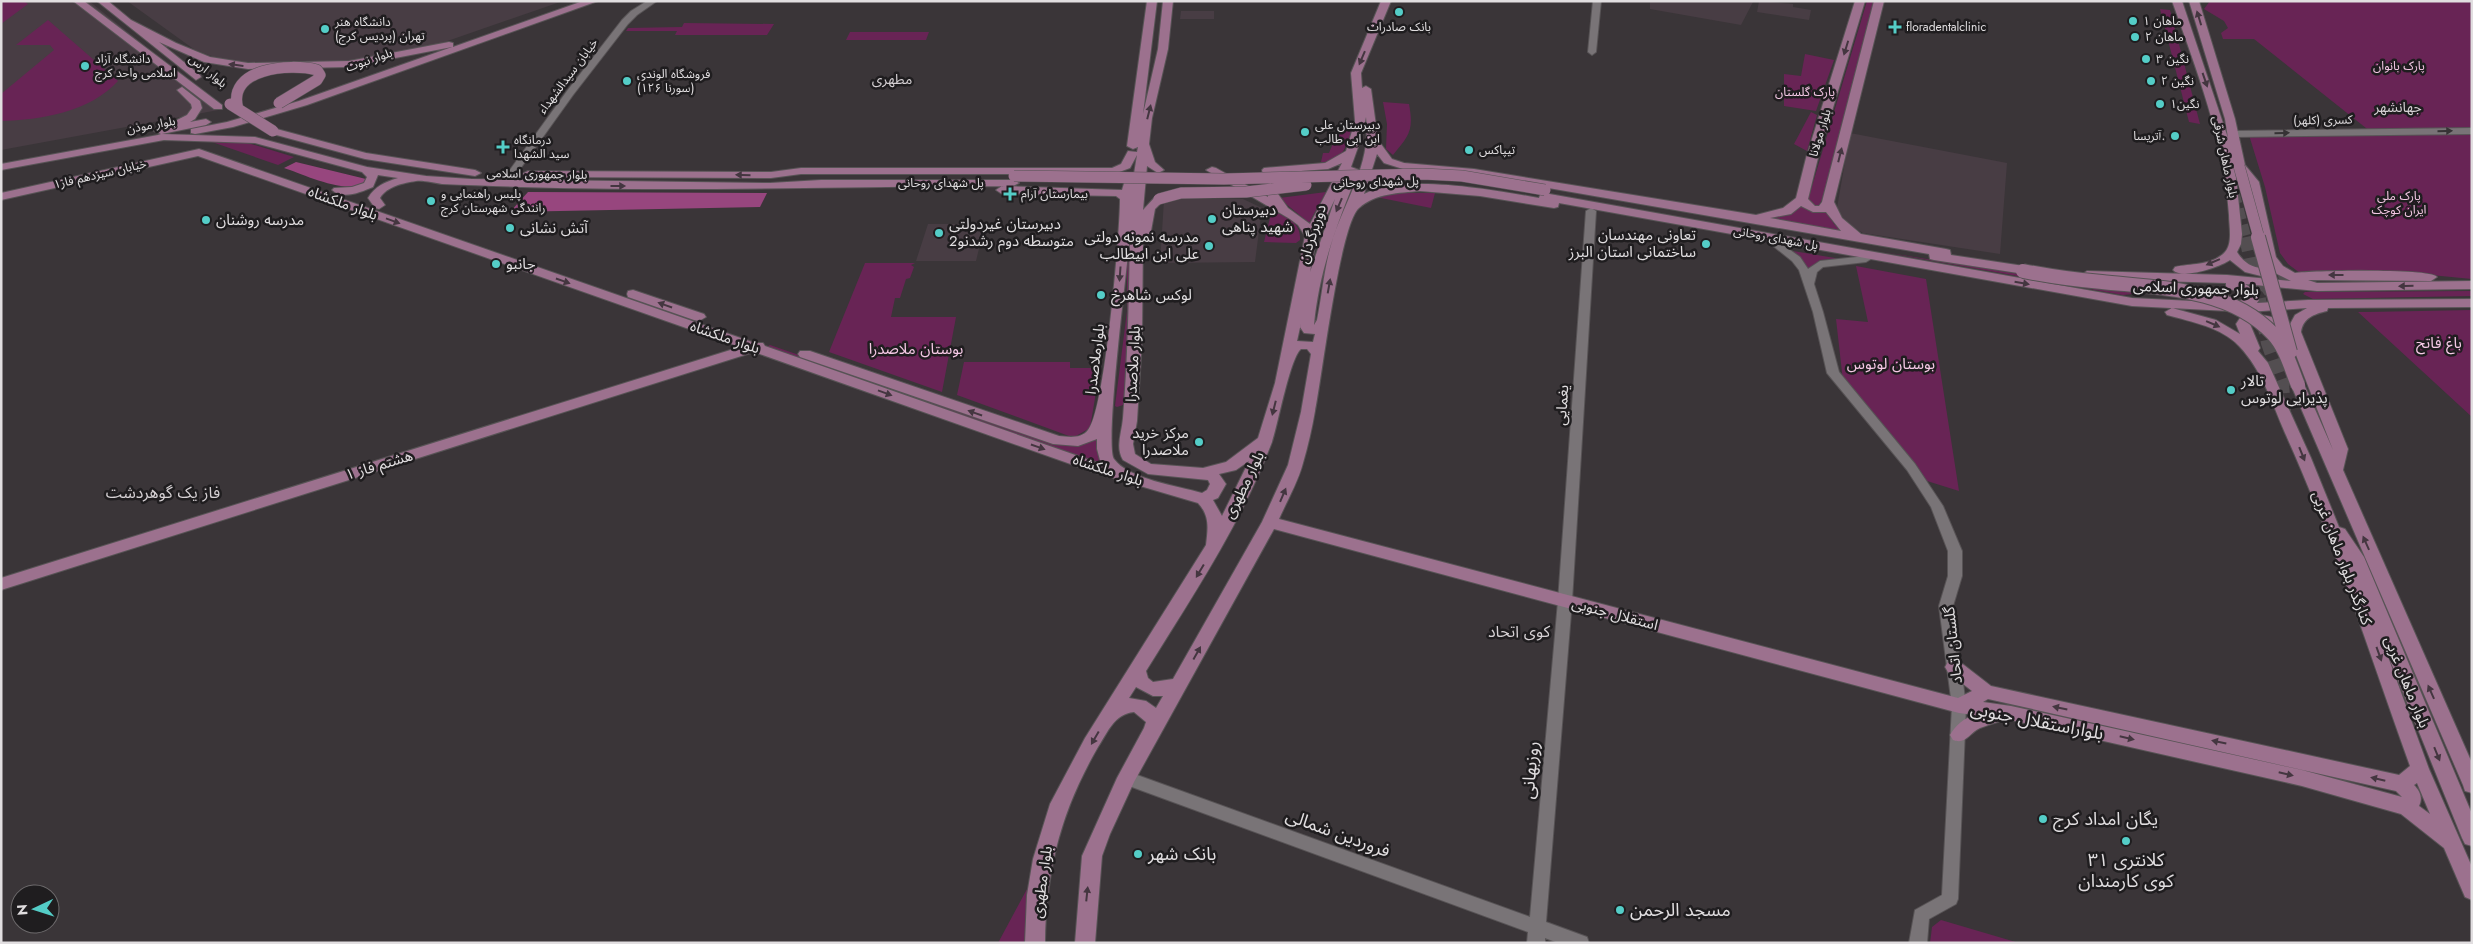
<svg xmlns="http://www.w3.org/2000/svg" width="2473" height="944" font-family="Jost,'Noto Sans Arabic',sans-serif">
  <rect width="100%" height="100%" fill="#3a3538"/>
  <path fill="#483d44" d="M1 1H89L224 109 1 150Z
    M127 1H563L433 46 354 61 247 63 214 57 195 50Z
    M1650 1H1737L1753 2 1741 25 1650 9Z
    M1759 1 1793 4V7L1811 10 1809 20 1757 12Z
    M1181 11H1214V19H1180Z
    M1850 133 2007 163 2000 254 1863 233 1846 223 1837 208Z
    M1172 198 1243 199 1262 208 1255 262 1160 263 1164 200Z
    M928 224H985L976 261H916Z"/>
  <path fill="#682455" d="M24 1 28 4 1 24V2Z
    M1867 1H1876L1822 200 1819 205 1813 206 1808 202 1810 193Z
    M2210 1 2469 2 2472 4V131L2371 132 2254 39H2223L2221 33 2228 28 2224 21 2204 9Z
    M2160 9 2170 10 2200 124 2189 122Z
    M48 20 118 81C90 112 41 120 1 121V94L54 50 50 45H16Z
    M684 23 774 24 767 35H675L677 31H626L628 28 682 27Z
    M850 32H929L926 40H846Z
    M1805 54 1834 60 1816 111 1784 106V74L1801 76Z
    M1383 102 1409 104C1414 131 1409 135 1393 155L1386 149 1387 124Z
    M1811 112 1817 115 1807 151 1794 144Z
    M1353 126C1348 142 1343 164 1321 162L1323 153H1329L1338 131Z
    M2249 135H2472V279L2410 273H2300L2288 264 2280 253 2265 187Z
    M217 139 238 140 294 157 278 165 212 142Z
    M1326 192 1309 223 1279 198Z
    M1399 193H1435L1431 208 1376 197Z
    M1802 206 1811 211 1827 212 1834 224 1847 234 1766 219 1790 214Z
    M1272 210C1286 218 1301 221 1300 240L1296 243 1264 242Z
    M1130 232 1133 302 1123 405 1117 407 1115 406 1127 311V233Z
    M1793 251 1835 258 1836 259 1820 260 1808 270Z
    M1883 252 2132 292V294L2123 295Z
    M865 263H915L911 265 914 267 910 278 906 279 900 298H895L891 317H956L942 392 829 352Z
    M1856 266 1926 279 1959 491 1927 481 1875 415 1843 381 1836 319 1868 322Z
    M2472 291V296L2313 299 2303 294 2305 292Z
    M2472 310V417L2358 312H2368Z
    M770 345 1054 443 1101 436 1109 468 764 348Z
    M964 362H1070V368H1100L1090 428 1076 436H1069L957 395Z
    M1034 876 1026 943H998Z
    M1941 920 2019 943H1930L1932 927Z"/>
  <path fill="#97467e" d="M296 162 366 179 367 180C352 198 303 174 284 168Z
    M528 192 767 193 760 207 510 212Z"/>
  <g fill="none" stroke-linecap="round" stroke-linejoin="round">
    <path stroke="#534e51" stroke-width="11" stroke-dasharray="11 5.5" stroke-linecap="butt" d="M2234 193 2246 238"/>
    <path stroke="#534e51" stroke-width="14" stroke-dasharray="14 7" stroke-linecap="butt" d="M2246 237 2268 343 2282 383 2284 411
      M2261 290 2275 280 2296 276"/>
    <g stroke="#575355" stroke-width="2">
      <path id="minor" d="M647 1H657L637 15 628 24 573 95 515 176H509L507 174 567 91 622 20 631 11Z
        M1593 1H1601L1596 52 1592 55 1588 52Z
        M2472 128V134L2234 137 2229 134 2234 131Z
        M1591 208 1596 211 1572 601 1546 922 1587 937 1589 943H1558L1545 938V943H1527L1528 932 1121 783 1118 778 1121 773 1126 771 1530 917 1558 601 1586 211Z
        M1776 240 1800 257 1808 269 1820 261 1866 256 1871 259 1866 262 1823 267 1817 272 1814 284 1823 312 1839 372 1915 464 1943 506 1962 551V576L1953 606 1966 706 1958 899 1956 904 1929 919 1927 943H1909L1915 910 1942 895 1952 706 1939 606 1948 576V551L1931 507 1907 470 1827 373 1813 312 1799 270 1792 261 1772 245 1771 243Z"/>
    </g>
    <g stroke="#575355" stroke-width="2">
      <path id="major" d="M73 1H84L222 105V109H214Z
        M97 1H108L131 20 176 43 210 57 248 63 349 61 449 42 453 43V47L583 1H598L307 105 233 127 195 134 191 133V129L227 122 299 101 452 47 349 67 248 69 204 62 159 42 200 75 201 77 196 80Z
        M1147 1H1157L1143 114 1158 49 1163 1H1173L1168 49 1152 118 1149 144 1155 162 1164 170 1158 173 1147 166 1143 210 1155 197H1163L1165 199 1155 209 1151 231 1149 234H1143L1142 340 1137 421 1133 444 1135 454 1151 464 1203 468 1226 462 1258 438 1275 383 1305 236 1298 225 1290 219 1206 170 1212 167 1216 168 1268 197 1262 170 1264 168 1325 163 1346 151 1355 121 1351 73 1381 1H1391L1361 73 1362 88 1366 86 1371 89 1378 140 1392 159 1404 163 1474 169 1756 215 1783 208 1796 198 1806 158 1855 1H1865L1818 158 1808 199 1815 206H1819L1822 202 1874 1H1884L1834 202 1842 218 1861 234 1946 249 1950 250 1951 255 2037 268 2043 272 2037 276 1934 260 1930 259 1929 254 1474 175 1403 169 1384 163 1377 154 1364 194C1404 173 1494 190 1539 198L1540 195 1544 193 2132 298 2232 303 2246 299 2240 292 2226 288V283L2087 279 2081 275 2087 271 2227 275 2291 281 2275 273 2261 276 2245 272 2230 260C2220 267 2182 280 2173 270L2175 267C2191 263 2212 266 2225 252 2233 243 2229 226 2229 215 2224 140 2197 71 2172 1H2182L2228 138 2225 119 2189 1H2199L2235 119 2245 165 2259 182 2276 257 2283 266 2295 273C2312 271 2430 268 2437 277L2431 281 2308 280 2317 283 2472 281V289L2317 291 2245 284C2252 288 2257 292 2259 300L2257 303 2308 300 2472 299V307L2328 308 2327 311C2314 314 2303 318 2301 332L2348 449 2343 470 2472 763V793L2465 791 2463 785 2291 385 2293 382H2303L2333 450 2289 337 2265 323 2250 324 2260 348 2258 351 2268 363 2311 458 2339 527 2345 529 2364 557 2472 814V846L2465 844 2462 838 2383 643 2429 769 2472 867V900L2465 897 2444 848 2401 814 2302 786 2011 720C2003 719 1988 725 1980 728 1969 733 1966 745 1953 740L1950 735C1955 726 1964 718 1974 715L1959 713 1274 529 1134 782 1110 834 1102 856 1095 943H1075L1082 856 1117 778 1144 728 1146 722 1134 712C1114 714 1108 732 1098 747 1061 811 1046 869 1045 943H1025L1027 895 1033 859 1050 804 1085 738 1206 545C1208 528 1210 516 1198 503L1096 473 754 352 1 590V578L740 347 198 156 1 200V193L199 149 755 343H763L765 346 1101 464 1097 449V439L1078 446 1053 444 800 357 798 354 800 351H810L1059 436C1069 437 1081 439 1088 430 1105 411 1120 232 1120 199L1116 196 1002 194 996 190 1002 186 1122 190 1125 180H1133L1137 155 1130 168 1114 174H801L771 178 528 177 522 174 528 171 771 172 801 168H1112L1121 164 1128 151 1137 152 1138 147 1133 149 1127 146ZM1366 117C1372 165 1344 200 1331 245 1324 269 1322 296 1317 320L1314 325C1319 270 1338 221 1359 170L1351 167 1362 136ZM1342 163 1310 224 1288 208 1278 194 1274 173 1328 169ZM2235 168 2247 183 2264 257 2267 262 2265 268C2253 269 2243 262 2237 252L2241 244 2242 234ZM1420 191 1480 196 1554 208 1558 207 1559 203 2132 306 2248 312 2307 308 2295 315 2289 326C2273 314 2258 313 2240 318L2236 324 2240 334 2216 320 2172 308 2165 312 2167 315C2192 322 2221 327 2239 346 2262 370 2272 403 2285 433 2334 541 2370 655 2410 766L2399 775 1991 686 1960 662 1954 660 1948 662 1945 667 1948 672 1972 691 1958 698 1279 519C1287 501 1298 482 1303 463 1308 446 1312 428 1315 411 1322 377 1340 224 1359 208 1376 193 1399 193 1420 191ZM1335 199 1310 272 1317 236ZM1801 206 1813 212H1826L1841 231 1770 218 1791 214ZM1130 233C1129 295 1128 356 1123 418 1122 432 1115 447 1123 460L1148 474 1208 480 1210 484 1207 490 1202 493C1178 486 1128 479 1114 459 1104 445 1128 263 1130 233ZM1301 323 1300 327 1304 333 1315 334 1313 342 1297 341ZM1301 349H1307L1311 354 1301 412 1288 465 1262 522 1173 679 1153 682 1148 678 1146 671C1192 597 1241 524 1272 442 1278 424 1290 358 1301 349ZM1249 461 1222 516 1213 500 1218 498 1226 484 1219 474 1236 470ZM1136 687 1153 696H1163L1156 708 1146 701 1129 698ZM1988 699 2396 791 2402 797 2302 770 2011 706 1983 702ZM2417 783 2430 814 2419 806C2423 798 2420 791 2414 785Z
        M182 87 200 101 202 108 195 119 190 122 206 119 211 122 206 125 162 134 255 137 367 167 426 176 471 179 770 183 821 180H1013L1019 183 1013 186C849 186 685 192 521 187 495 186 468 185 442 184 435 183 423 180 416 181 404 183 387 186 380 198L385 205 379 209 375 208 368 198C375 186 385 182 398 178L378 175 373 187C361 192 343 200 332 190L334 188 352 187 364 183 367 177 362 172 255 143 164 140 1 170V164L158 135 161 134 154 131 155 129 175 125V121L187 115 192 108 191 104 177 90Z
        M273 128 366 153 475 170 481 173 475 176 365 159 269 133V129Z
        M633 290 704 314 706 317 699 321 694 320 628 297 627 294 628 291Z"/>
    </g>
    <use href="#minor" fill="#797477" fill-rule="evenodd"/>
    <use href="#major" fill="#9c718e" fill-rule="evenodd"/>
    <g stroke="#575355" stroke-width="12" stroke-linecap="butt">
      <path id="major-bridge-far1" d="M230 104 273 131
        M238 109C226 68 290 63 317 70L320 75 317 80 279 103
        M2239 166 2259 238
        M1014 176 1224 179 1423 174 1462 176 1545 190
        M1159 199 1181 193 1246 192 1306 185"/>
    </g>
    <g stroke="#575355" stroke-width="16" stroke-linecap="butt">
      <path id="major-bridge" d="M2258 237 2290 352
        M2023 271C2049 276 2076 280 2102 282 2160 288 2230 288 2273 334 2286 348 2291 368 2298 385"/>
    </g>
    <use href="#major-bridge-far1" stroke="#9c718e" stroke-width="11"/>
    <use href="#major-bridge" stroke="#9c718e" stroke-width="14"/>
  </g>
  <defs><path id="oneway-solid" d="M-6-.8H1V-3.2L6.5 0L1 3.2V.8H-6Z" transform="scale(1.25)"/></defs>
  <g fill="#443640">
    <use href="#oneway-solid" transform="translate(2199 18) rotate(-107)"/>
    <use href="#oneway-solid" transform="translate(1846 48) rotate(107)"/>
    <use href="#oneway-solid" transform="translate(1362 58) rotate(113)"/>
    <use href="#oneway-solid" transform="translate(236 65) rotate(-173)"/>
    <use href="#oneway-solid" transform="translate(2205 80) rotate(71)"/>
    <use href="#oneway-solid" transform="translate(1149 112) rotate(-76)"/>
    <use href="#oneway-solid" transform="translate(1840 155) rotate(-76)"/>
    <use href="#oneway-solid" transform="translate(743 175) rotate(-179)"/>
    <use href="#oneway-solid" transform="translate(618 186)"/>
    <use href="#oneway-solid" transform="translate(1339 205) rotate(113)"/>
    <use href="#oneway-solid" transform="translate(393 221) rotate(20)"/>
    <use href="#oneway-solid" transform="translate(2213 262) rotate(157)"/>
    <use href="#oneway-solid" transform="translate(1120 274) rotate(94)"/>
    <use href="#oneway-solid" transform="translate(2336 275) rotate(180)"/>
    <use href="#oneway-solid" transform="translate(563 281) rotate(19)"/>
    <use href="#oneway-solid" transform="translate(2022 283) rotate(10)"/>
    <use href="#oneway-solid" transform="translate(1329 286) rotate(-80)"/>
    <use href="#oneway-solid" transform="translate(2406 286) rotate(179)"/>
    <use href="#oneway-solid" transform="translate(665 305) rotate(-161)"/>
    <use href="#oneway-solid" transform="translate(2213 324) rotate(23)"/>
    <use href="#oneway-solid" transform="translate(885 393) rotate(20)"/>
    <use href="#oneway-solid" transform="translate(1274 408) rotate(104)"/>
    <use href="#oneway-solid" transform="translate(975 413) rotate(-161)"/>
    <use href="#oneway-solid" transform="translate(1038 447) rotate(19)"/>
    <use href="#oneway-solid" transform="translate(2302 454) rotate(68)"/>
    <use href="#oneway-solid" transform="translate(1283 495) rotate(-67)"/>
    <use href="#oneway-solid" transform="translate(2366 543) rotate(-114)"/>
    <use href="#oneway-solid" transform="translate(1200 571) rotate(121)"/>
    <use href="#oneway-solid" transform="translate(1197 653) rotate(-61)"/>
    <use href="#oneway-solid" transform="translate(2379 654) rotate(70)"/>
    <use href="#oneway-solid" transform="translate(2431 692) rotate(-114)"/>
    <use href="#oneway-solid" transform="translate(2060 708) rotate(-168)"/>
    <use href="#oneway-solid" transform="translate(1095 738) rotate(120)"/>
    <use href="#oneway-solid" transform="translate(2127 738) rotate(13)"/>
    <use href="#oneway-solid" transform="translate(2219 742) rotate(-168)"/>
    <use href="#oneway-solid" transform="translate(2437 754) rotate(68)"/>
    <use href="#oneway-solid" transform="translate(2286 774) rotate(13)"/>
    <use href="#oneway-solid" transform="translate(2378 779) rotate(-167)"/>
    <use href="#oneway-solid" transform="translate(1087 894) rotate(-84)"/>
  </g>
  <g fill="#363335">
    <use href="#oneway-solid" transform="translate(2445 131) rotate(-1)"/>
    <use href="#oneway-solid" transform="translate(2282 133) rotate(-1)"/>
  </g>
  <g fill="#54cdc7" stroke="#1f1d1f" stroke-width="2">
    <circle cx="1399" cy="12" r="5"/>
    <circle cx="2133" cy="21" r="5"/>
    <path d="M1892.5 19.5h5v5h5v5h-5v5h-5v-5h-5v-5h5z"/>
    <circle cx="325" cy="29" r="5"/>
    <circle cx="2135" cy="37" r="5"/>
    <circle cx="2146" cy="59" r="5"/>
    <circle cx="85" cy="66" r="5"/>
    <circle cx="627" cy="81" r="5"/>
    <circle cx="2151" cy="81" r="5"/>
    <circle cx="2160" cy="104" r="5"/>
    <circle cx="1305" cy="132" r="5"/>
    <circle cx="2175" cy="136" r="5"/>
    <path d="M500.5 139.5h5v5h5v5h-5v5h-5v-5h-5v-5h5z"/>
    <circle cx="1469" cy="150" r="5"/>
    <path d="M1007.5 186.5h5v5h5v5h-5v5h-5v-5h-5v-5h5z"/>
    <circle cx="431" cy="201" r="5"/>
    <circle cx="1212" cy="219" r="5"/>
    <circle cx="206" cy="220" r="5"/>
    <circle cx="510" cy="228" r="5"/>
    <circle cx="939" cy="233" r="5"/>
    <circle cx="1706" cy="244" r="5"/>
    <circle cx="1209" cy="246" r="5"/>
    <circle cx="496" cy="264" r="5"/>
    <circle cx="1101" cy="295" r="5"/>
    <circle cx="2231" cy="390" r="5"/>
    <circle cx="1199" cy="442" r="5"/>
    <circle cx="2043" cy="819" r="5"/>
    <circle cx="2126" cy="841" r="5"/>
    <circle cx="1138" cy="854" r="5"/>
    <circle cx="1620" cy="910" r="5"/>
  </g>
  <g text-anchor="middle" dominant-baseline="central" stroke-width="5" stroke-linejoin="round" paint-order="stroke">
    <g font-size="12" fill="#e1dee0" stroke="#1f1d1f" text-anchor="start">
      <text x="2143" y="21">ماهان ۱</text>
      <text x="335" y="22">دانشگاه هنر<tspan x="335" dy="14">تهران (پردیس کرج)</tspan></text>
      <text x="1399" y="27" text-anchor="middle">بانک صادرات</text>
      <text x="1906" y="27">floradentalclinic</text>
      <text x="2145" y="37">ماهان ۲</text>
      <text x="95" y="59">دانشگاه آزاد<tspan x="95" dy="14">اسلامی واحد کرج</tspan></text>
      <text x="2156" y="59">نگین ۳</text>
      <text x="637" y="74">فروشگاه الوندی<tspan x="637" dy="14">(سورنا ۱۲۶)</tspan></text>
      <text x="2161" y="81">نگین ۲</text>
      <text x="2170" y="104">نگین۱</text>
      <text x="1315" y="125">دبیرستان علی<tspan x="1315" dy="14">ابن ابی طالب</tspan></text>
      <text x="2165" y="136" text-anchor="end">آتریسا.</text>
      <text x="514" y="140">درمانگاه<tspan x="514" dy="14">سید الشهدا</tspan></text>
      <text x="1479" y="150">تیپاکس</text>
      <text x="441" y="194">پلیس راهنمایی و<tspan x="441" dy="14">رانندگی شهرستان کرج</tspan></text>
      <text x="1021" y="194">بیمارستان آرام</text>
    </g>
    <g font-size="12" fill="#e1dee0" stroke="#1f1d1f">
      <text transform="translate(369 60) rotate(-19)">بلوار نبوت</text>
      <text transform="translate(208 71) rotate(39)">بلوار ارس</text>
      <text transform="translate(568 76) rotate(-53)">خیابان سیدالشهداء</text>
      <text transform="translate(2323 120) rotate(-1)">کسری (کلهر)</text>
      <text transform="translate(151 125) rotate(-10)">بلوار موذن</text>
      <text transform="translate(1820 133) rotate(-73)">بلوار مولانا</text>
      <text transform="translate(2225 157) rotate(78)">بلوار ماهان شرقی</text>
      <text transform="translate(100 174) rotate(-13)">خیابان سیزدهم فاز۱</text>
      <text transform="translate(537 174) rotate(1)">بلوار جمهوری اسلامی</text>
      <text transform="translate(1376 182) rotate(-2)">پل شهدای روحانی</text>
      <text x="941" y="183">پل شهدای روحانی</text>
      <text transform="translate(1776 238) rotate(10)">پل شهدای روحانی</text>
    </g>
    <g font-size="12" fill="#f6c9e6" stroke="#1f1d1f">
      <text x="2399" y="66">پارک بانوان</text>
      <text x="1805" y="92">پارک گلستان</text>
      <text x="2399" y="196">پارک ملی<tspan x="2399" dy="14">ایران کوچک</tspan></text>
    </g>
    <g font-size="14" fill="#d6d1d4" stroke="#1f1d1f">
      <text x="892" y="79">مطهری</text>
      <text x="2398" y="107">جهانشهر</text>
    </g>
    <g font-size="15" fill="#e1dee0" stroke="#1f1d1f">
      <text transform="translate(343 203) rotate(20)">بلوار ملکشاه</text>
      <text transform="translate(1312 234) rotate(-72)">دوربرگردان</text>
      <text transform="translate(2196 288) rotate(2)">بلوار جمهوری اسلامی</text>
      <text transform="translate(725 337) rotate(19)">بلوار ملکشاه</text>
      <text transform="translate(1095 359) rotate(-83)">بلوارملاصدرا</text>
      <text transform="translate(1133 364) rotate(-87)">بلوار ملاصدرا</text>
      <text transform="translate(1562 405) rotate(-86)">یغمایی</text>
      <text transform="translate(379 465) rotate(-17)">هشتم فاز ۱</text>
      <text transform="translate(1108 470) rotate(18)">بلوار ملکشاه</text>
      <text transform="translate(1244 485) rotate(-64)">بلوار مطهری</text>
      <text transform="translate(2342 558) rotate(69)">کنارگذر بلوار ماهان غربی</text>
      <text transform="translate(1615 614) rotate(15)">استقلال جنوبی</text>
      <text transform="translate(1953 645) rotate(-96)">گلستان اتحاد</text>
      <text transform="translate(2407 682) rotate(68)">بلوار ماهان غربی</text>
      <text transform="translate(1042 882) rotate(-82)">بلوار مطهری</text>
    </g>
    <g font-size="15" fill="#e1dee0" stroke="#1f1d1f" text-anchor="start">
      <text x="1222" y="210">دبیرستان<tspan x="1222" dy="17">شهید پناهی</tspan></text>
      <text x="216" y="220">مدرسه روشنان</text>
      <text x="949" y="224">دبیرستان غیردولتی<tspan x="949" dy="17">متوسطه دوم رشدنو2</tspan></text>
      <text x="520" y="228">آتش نشانی</text>
      <text x="1696" y="235" text-anchor="end">تعاونی مهندسان<tspan x="1696" dy="17">ساختمانی استان البرز</tspan></text>
      <text x="1199" y="237" text-anchor="end">مدرسه نمونه دولتی<tspan x="1199" dy="17">علی ابن ابیطالب</tspan></text>
      <text x="506" y="264">جانبو</text>
      <text x="1111" y="295">لوکس شاهرخ</text>
      <text x="2241" y="381">تالار<tspan x="2241" dy="17">پذیرایی لوتوس</tspan></text>
      <text x="1189" y="433" text-anchor="end">مرکز خرید<tspan x="1189" dy="17">ملاصدرا</tspan></text>
    </g>
    <g font-size="15" fill="#f6c9e6" stroke="#1f1d1f">
      <text x="2439" y="343">باغ فاتح</text>
      <text x="916" y="349">بوستان ملاصدرا</text>
      <text x="1891" y="364">بوستان لوتوس</text>
    </g>
    <g font-size="16" fill="#d6d1d4" stroke="#1f1d1f">
      <text x="163" y="492">فاز یک گوهردشت</text>
      <text x="1519" y="631">کوی اتحاد</text>
    </g>
    <g font-size="18" fill="#e1dee0" stroke="#1f1d1f">
      <text transform="translate(2037 721) rotate(11)">بلواراستقلال جنوبی</text>
      <text transform="translate(1530 770) rotate(-85)">روزبهانی</text>
      <text transform="translate(1338 833) rotate(20)">فروردین شمالی</text>
    </g>
    <g font-size="18" fill="#e1dee0" stroke="#1f1d1f" text-anchor="start">
      <text x="2053" y="819">یگان امداد کرج</text>
      <text x="1148" y="854">بانک شهر</text>
      <text x="2126" y="860" text-anchor="middle">کلانتری ۳۱<tspan x="2126" dy="21">کوی کارمندان</tspan></text>
      <text x="1630" y="910">مسجد الرحمن</text>
    </g>
  </g>
  <rect width="2473" height="944" fill="none" stroke="#e1dee0" stroke-width="5"/>
  <g transform="translate(35 909) rotate(266)"><circle r="24" fill="#1f1d1f" stroke="#6d6a6c"/>
  <path d="M0-4L9 19L0 12L-9 19Z" fill="#54cdc7"/>
  <text y="-8" font-size="14" font-weight="bold" text-anchor="middle" fill="#e1dee0">N</text>
  </g>
</svg>
